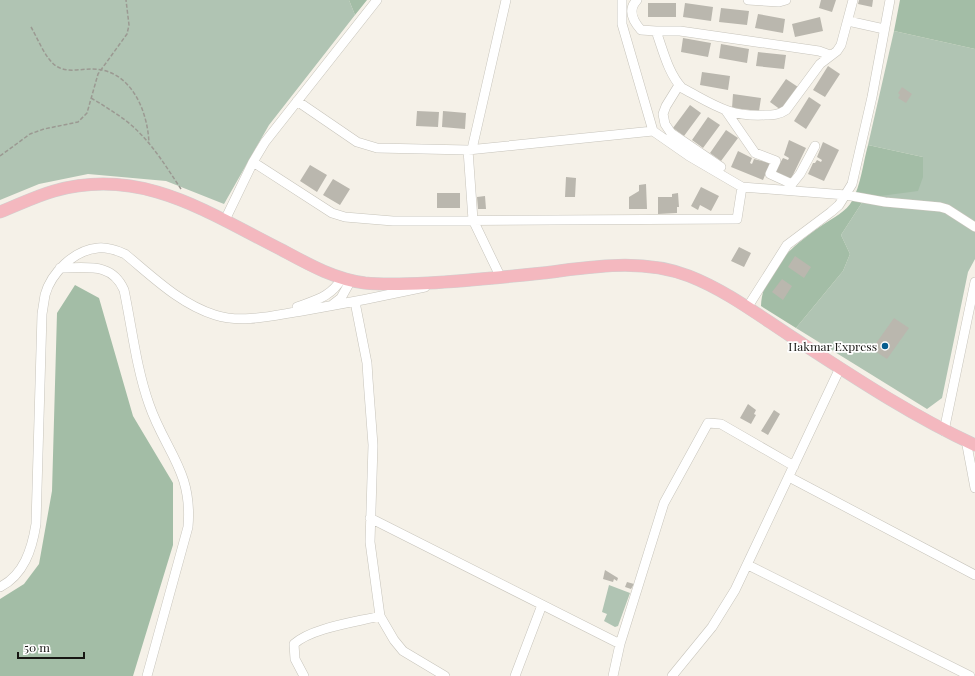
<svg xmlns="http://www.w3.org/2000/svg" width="975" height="676" font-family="'Playfair Display',serif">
  <rect width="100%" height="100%" fill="#f5f1e8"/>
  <path fill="#b0c4b3" d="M0 0H349L355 15 269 125 224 204 166 181 88 174 39 184 0 200Z
    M894 31 975 49V259L968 272 942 398 927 409 796 328 843 271 850 254 841 235 865 198 923 157 868 145Z
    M609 585 630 593 618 626 615 627 604 621 607 614 602 612Z"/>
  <path fill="#a3bda6" d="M349 0H367L355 15Z
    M900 0H975V49L894 31Z
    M868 145 923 157V177L918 191 865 198 841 235 850 254 843 271 796 328 761 306C762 270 797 242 824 224 833 218 847 211 852 201 861 185 863 163 868 145Z
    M75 285 99 298 133 416 173 483V545L133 676H0V599L24 584 39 564 52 491 57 313Z"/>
  <path fill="#bab7ae" d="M821 0H836L832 12 819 8Z
    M859 0H873L872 7 858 4Z
    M648 3H676V17H648Z
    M685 3 713 7 711 21 683 17Z
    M721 8 749 11 747 25 719 22Z
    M758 14 785 19 783 33 755 28Z
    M820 17 823 31 795 37 792 24Z
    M683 38 711 43 708 57 681 52Z
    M721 44 749 49 747 63 719 58Z
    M758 52 786 55 784 69 756 66Z
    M828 66 840 74 825 97 813 90Z
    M702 72 730 76 728 90 700 85Z
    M786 79 798 87 781 110 770 102Z
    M902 87 912 94 906 103 898 98 900 95 898 93Z
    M733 94 761 98 759 111 732 108Z
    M809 97 821 105 806 129 794 121Z
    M690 105 701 113 684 136 673 128Z
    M417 111 439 112 438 127 416 126Z
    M443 111 466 113 465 129 442 127Z
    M708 117 720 125 703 148 692 140Z
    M726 130 738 138 721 161 710 153Z
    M789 140 806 148 791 179 775 172 783 158 788 160 789 158 784 155Z
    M823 142 839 150 824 181 808 174 813 163H815L817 160 821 162 822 160 817 157Z
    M738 151 752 158 750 163 752 164 754 159 770 163 763 180 731 167Z
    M310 165 327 175 317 192 300 181Z
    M566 177 576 178 575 197H565Z
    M333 179 350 189 340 205 323 195Z
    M646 184 647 209H629V197L639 191V185Z
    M701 187 719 196 711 211 700 205 698 210 691 206Z
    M437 193H460V208H437Z
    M678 193 679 207H677V213L658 214V197H672V194Z
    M485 196 486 209H478L477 197Z
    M739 247 751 253 744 267 731 261Z
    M795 256 811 267 804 278 788 267Z
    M782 279 792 286 783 300 772 292Z
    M894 318 909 328 887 359 872 349Z
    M748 404 756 410 754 414 756 415 751 424 740 418Z
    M774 410 780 414 768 435 761 431Z
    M605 570 618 578 617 581 614 579 613 582 603 579Z
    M627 582 634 584 631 589 625 587Z"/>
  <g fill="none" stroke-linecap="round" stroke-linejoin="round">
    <g stroke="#c7c4bb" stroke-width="10">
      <path id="minor" d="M622 0V24L653 131 689 156 742 187 846 195 885 202 940 207 947 209 975 227
        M637 0C627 10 633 21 641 30L656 31
        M748 0 779 2 786 0
        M848 21 884 29
        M830 55 819 51 680 31H656C663 50 668 73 682 88 713 104 728 117 765 115 772 115 779 115 786 110L820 64 837 51 841 45 853 0
        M679 85 666 106 663 114 665 124 671 133 721 167
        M297 101 357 142 377 148 468 150 653 131
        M726 111 755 153 776 161 770 174 792 184 800 174 815 146
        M472 149 506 0
        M468 150 473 220 501 278
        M253 162 332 213 345 217 393 221 737 219 742 187
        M225 220 253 162 265 142 377 0
        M60 268C87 268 112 262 124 290 132 328 136 367 149 404 165 451 193 471 188 527L147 676
        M355 302 367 363 368 379 373 445 370 542 380 616 394 640 403 651 445 676
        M332 305 341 298 351 280
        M297 307C316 300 331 297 342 278
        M747 308 787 245 831 212 839 205 852 184 872 97 890 0
        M944 431 975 282
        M966 440 975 488
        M789 477 975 575
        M370 518 620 644
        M748 565 970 676
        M0 587C24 575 32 549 36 524L42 314C43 308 44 301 45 295 51 273 74 250 98 248 108 247 116 250 125 254 153 277 180 304 215 315 242 324 275 315 302 311 343 304 384 296 425 287
        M304 676 295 659 294 644C311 628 356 622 380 616
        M515 676 542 605
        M613 676 620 644 664 503 708 423 721 424 794 466
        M672 676 712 627 735 590 840 368"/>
    </g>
    <g stroke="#d1d0d0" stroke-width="13">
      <path id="major" d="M0 212C18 205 36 196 54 191 142 166 208 213 282 250 308 264 334 279 365 283 385 285 407 284 428 283 467 281 505 277 543 273 593 267 641 258 689 276 725 290 757 314 789 335 849 374 910 415 975 445"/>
    </g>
    <path stroke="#9b9992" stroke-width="1.5" stroke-dasharray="4 2" stroke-linecap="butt" d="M31 27C38 39 45 58 56 66 67 73 80 69 92 69 131 69 148 111 149 144
      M91 98C103 105 114 112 125 120 149 138 165 165 181 189
      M0 156 30 134 44 129 78 122 87 113 98 74 127 34 129 25 126 0"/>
    <use href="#minor" stroke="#fff" stroke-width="9"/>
    <use href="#major" stroke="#f4b8bf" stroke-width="12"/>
  </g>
  <circle fill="#055d8f" stroke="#fff" stroke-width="1.5" cx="885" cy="346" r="4"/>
  <g text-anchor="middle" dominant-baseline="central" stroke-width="3.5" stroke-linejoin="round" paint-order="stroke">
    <g font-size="12" fill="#171613" stroke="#fff" text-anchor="end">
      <text x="877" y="346">Hakmar Express</text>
    </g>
  </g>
  <path d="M18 652v6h66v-6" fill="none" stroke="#171613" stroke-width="2"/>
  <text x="24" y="652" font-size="12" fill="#171613" stroke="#ffffff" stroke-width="3" paint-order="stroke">50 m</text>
</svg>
